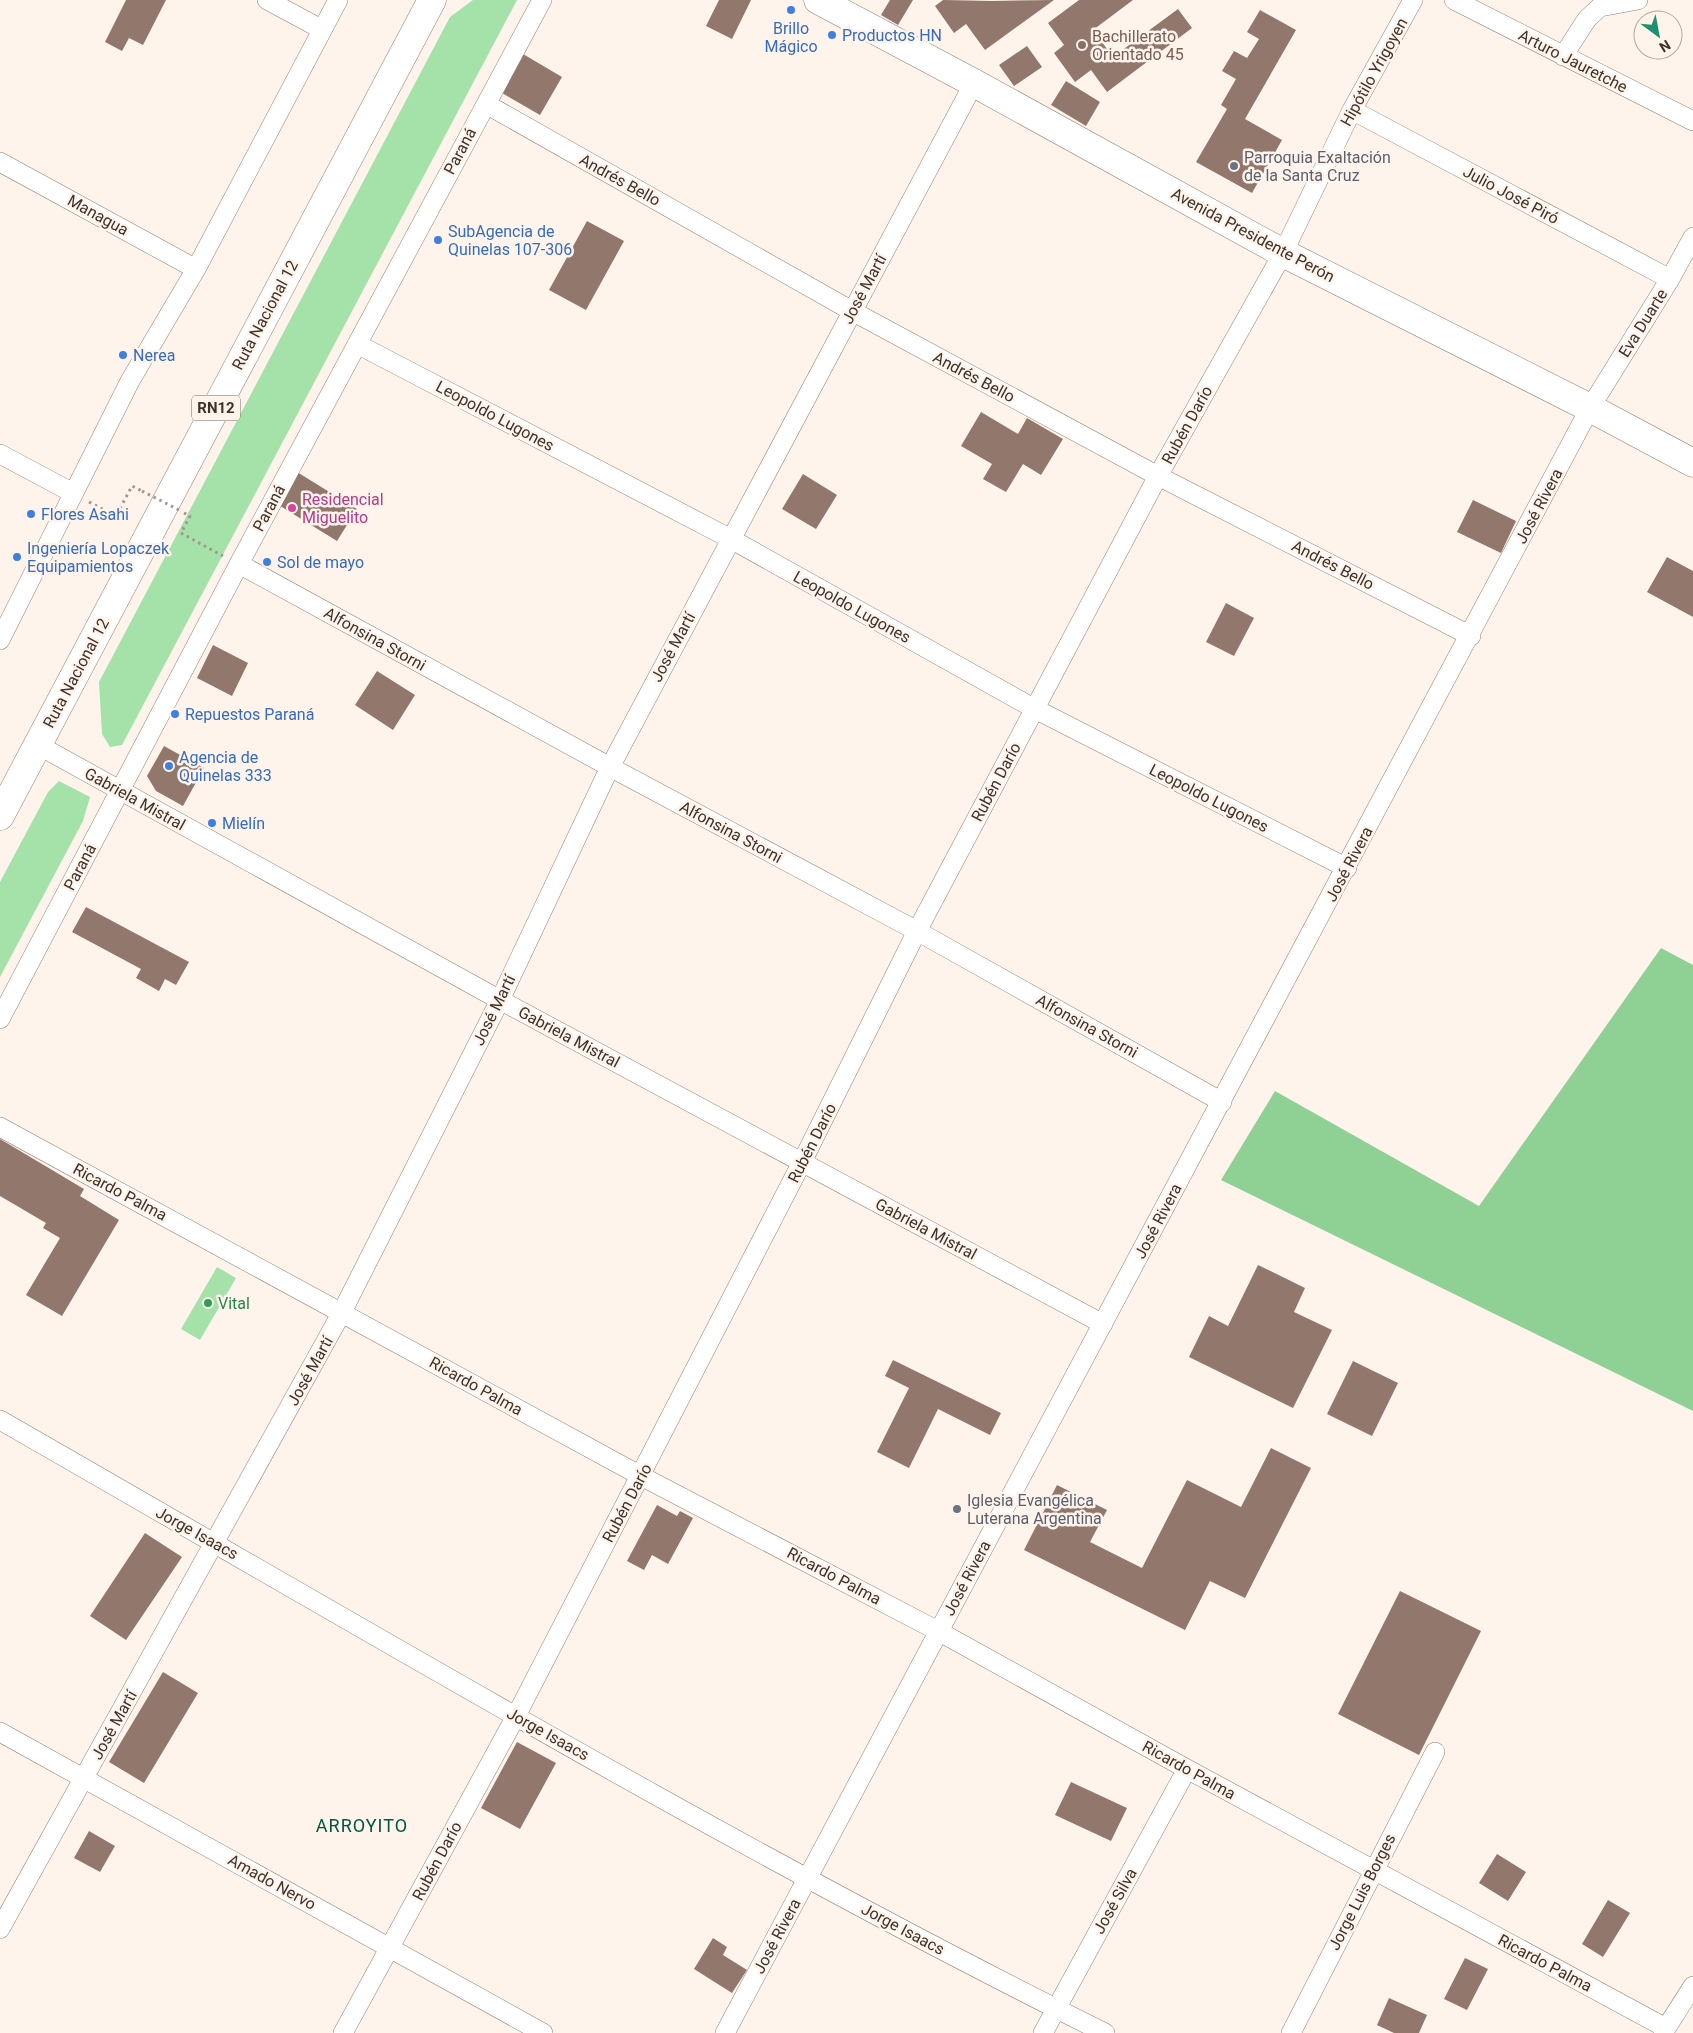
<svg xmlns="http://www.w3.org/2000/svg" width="1693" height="2033" font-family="Roboto,sans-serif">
  <rect width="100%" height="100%" fill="#fef4ec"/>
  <path fill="#a4e2a9" d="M473 0H517L122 745 110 747 102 734 99 682 450 17Z
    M59 781 90 797 83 821 0 977V882L48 792Z
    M217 1267 236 1278 200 1340 181 1329Z"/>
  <path fill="#8fd095" d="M1661 948 1693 965V1411L1221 1180 1275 1091 1479 1206Z"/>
  <path fill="#92776d" d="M126 0H166L143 45 129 38 122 51 105 42Z
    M719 0H751L732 39 706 26Z
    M890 0H913L898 25 881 15Z
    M943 0 992 1 1054 0 985 50 966 24 954 33 935 6Z
    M1079 0H1133L1093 30 1113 57 1178 9 1192 28 1107 92 1091 70 1075 82 1054 53 1064 45 1048 23Z
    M1260 10 1296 30 1245 119 1282 140 1252 193 1196 162 1227 109 1221 105 1236 79 1222 71 1234 51 1247 58 1259 39 1247 32Z
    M1027 46 1042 67 1014 86 999 65Z
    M523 54 562 77 540 115 502 93Z
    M1066 81 1100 102 1086 126 1051 105Z
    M587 221 624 241 586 310 549 290Z
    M981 412 1018 434 1027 418 1063 439 1041 475 1023 464 1006 492 983 479 992 464 961 446Z
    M297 472 357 509 337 541 277 504Z
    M803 474 837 495 816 529 782 509Z
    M1473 500 1516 521 1501 553 1457 532Z
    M1667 557 1693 571V617L1647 592Z
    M1226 603 1254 618 1234 656 1206 642Z
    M213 645 248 663 232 696 197 678Z
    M377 671 415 695 393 730 355 705Z
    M164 746 204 768 183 806 156 791 147 776Z
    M86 907 189 962 176 985 165 979 159 991 136 978 141 969 72 932Z
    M0 1139 84 1189 80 1196 119 1220 62 1316 26 1295 60 1238 43 1228 46 1223 0 1196Z
    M1258 1265 1305 1288 1294 1312 1332 1330 1293 1408 1189 1357 1209 1316 1228 1326Z
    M893 1360 1001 1413 990 1435 938 1409 909 1468 877 1452 909 1388 885 1376Z
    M1353 1361 1398 1383 1372 1436 1327 1414Z
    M1271 1448 1311 1468 1245 1598 1210 1581 1185 1630 1024 1550 1057 1485 1107 1510 1090 1542 1142 1568 1187 1480 1241 1507Z
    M657 1505 677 1516 680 1511 693 1518 668 1564 652 1555 644 1570 627 1561Z
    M145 1533 182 1557 126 1640 90 1616Z
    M1400 1591 1481 1631 1419 1755 1338 1714Z
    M163 1672 198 1693 144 1783 109 1762Z
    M517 1742 556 1763 520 1829 481 1808Z
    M1071 1782 1127 1808 1111 1841 1055 1815Z
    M89 1831 115 1846 100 1872 74 1858Z
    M1497 1854 1526 1872 1508 1901 1479 1883Z
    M1608 1900 1630 1913 1603 1957 1582 1944Z
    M713 1938 727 1947 723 1955 747 1970 732 1993 694 1969Z
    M1465 1958 1488 1969 1467 2010 1444 1999Z
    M1389 1998 1427 2015 1419 2033H1394L1377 2025Z"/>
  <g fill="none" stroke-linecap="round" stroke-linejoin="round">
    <g stroke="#967f6e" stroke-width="20">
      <path id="minor" d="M267 0 321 29
        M1454 0 1693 121
        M1563 56 1587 19 1600 7 1638 0
        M486 104 852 311 1158 476 1471 636
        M1352 110 1670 279
        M0 162 196 269
        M357 344 731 539 1035 709 1347 868
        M0 454 73 493
        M239 564 610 767 917 931 1222 1102
        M0 640 130 381 196 269 338 0
        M38 745 500 1000 1103 1324
        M0 1019 239 564 542 0
        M0 1127 641 1476 938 1631 1187 1769 1666 2028
        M0 1420C365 1629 728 1846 1105 2033
        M0 1732 543 2033
        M0 1929 342 1312 500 1000 610 767 974 83
        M343 2033 516 1716 802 1162 917 931 1158 476 1283 253 1352 110 1413 0
        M725 2033 1590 408 1670 279 1693 237
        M1043 2033 1187 1769
        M1291 2033 1435 1752
        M1663 2033 1693 1986"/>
    </g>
    <g stroke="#967f6e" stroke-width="29">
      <path id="secondary" d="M818 0 974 83 1283 253 1590 408 1693 463"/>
    </g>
    <g stroke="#967f6e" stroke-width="29">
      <path id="trunk" d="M0 816 432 0"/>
    </g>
    <path stroke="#a1978f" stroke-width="3" stroke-dasharray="2.5 4" stroke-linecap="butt" d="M89 502 116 516 132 486 142 491
      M184 513 190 516 181 533 223 556"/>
    <use href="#minor" stroke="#fff" stroke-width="19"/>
    <use href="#secondary" stroke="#fff" stroke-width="28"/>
    <use href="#trunk" stroke="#fff" stroke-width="28"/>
    <path stroke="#a1978f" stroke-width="3" stroke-dasharray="2.5 4" stroke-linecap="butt" d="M142 491 181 511"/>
  </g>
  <g fill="#3f7fe0" stroke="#fef4ec" stroke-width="2">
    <circle cx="791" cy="10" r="5"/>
    <circle cx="832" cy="35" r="5"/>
    <circle cx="438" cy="240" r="5"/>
    <circle cx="123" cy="355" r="5"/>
    <circle cx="31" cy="514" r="5"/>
    <circle cx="17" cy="557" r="5"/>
    <circle cx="267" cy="562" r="5"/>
    <circle cx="175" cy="714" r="5"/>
    <circle cx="169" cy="766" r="5"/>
    <circle cx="212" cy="823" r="5"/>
  </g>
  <circle fill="#8d6e63" stroke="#fef4ec" stroke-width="2" cx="1082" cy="45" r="5"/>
  <g fill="#6b7280" stroke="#fef4ec" stroke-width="2">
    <circle cx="1234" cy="166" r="5"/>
    <circle cx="957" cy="1509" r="5"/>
  </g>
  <circle fill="#d1479c" stroke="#fef4ec" stroke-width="2" cx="292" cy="508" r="5"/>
  <circle fill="#2e9e5b" stroke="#fef4ec" stroke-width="2" cx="208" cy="1303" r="5"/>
  <g text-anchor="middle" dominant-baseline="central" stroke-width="5" stroke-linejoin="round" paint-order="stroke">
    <rect fill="#fef4ec" stroke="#766d65" stroke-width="1" x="192" y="395.5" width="48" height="25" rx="4"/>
    <g font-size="15" font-weight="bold" fill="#3c332b">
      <text x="216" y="408">RN12</text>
    </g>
    <g font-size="16" fill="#366cbe" stroke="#fef4ec" text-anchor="start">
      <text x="791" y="28" text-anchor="middle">Brillo<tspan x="791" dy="18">Mágico</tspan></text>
      <text x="842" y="35">Productos HN</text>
      <text x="448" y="231">SubAgencia de<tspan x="448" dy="18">Quinelas 107-306</tspan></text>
      <text x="133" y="355">Nerea</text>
      <text x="41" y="514">Flores Asahi</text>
      <text x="27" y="548">Ingeniería Lopaczek<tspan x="27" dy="18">Equipamientos</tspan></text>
      <text x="277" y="562">Sol de mayo</text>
      <text x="185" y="714">Repuestos Paraná</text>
      <text x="179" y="757">Agencia de<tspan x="179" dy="18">Quinelas 333</tspan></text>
      <text x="222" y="823">Mielín</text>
    </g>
    <g font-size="16" fill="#785e54" stroke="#fef4ec" text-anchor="start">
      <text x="1092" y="36">Bachillerato<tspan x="1092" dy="18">Orientado 45</tspan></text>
    </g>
    <g font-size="16" fill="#3c332b" stroke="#fef4ec">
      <text transform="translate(1573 61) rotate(27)">Arturo Jauretche</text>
      <text transform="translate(1374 72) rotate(-61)">Hipótilo Yrigoyen</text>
      <text transform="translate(460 151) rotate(-62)">Paraná</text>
      <text transform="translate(620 180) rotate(29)">Andrés Bello</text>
      <text transform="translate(1511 195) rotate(28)">Julio José Piró</text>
      <text transform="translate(98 215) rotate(29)">Managua</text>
      <text transform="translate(1253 235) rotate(28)">Avenida Presidente Perón</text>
      <text transform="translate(864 289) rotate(-62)">José Martí</text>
      <text transform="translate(265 315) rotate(-62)">Ruta Nacional 12</text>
      <text transform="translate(1643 323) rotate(-58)">Eva Duarte</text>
      <text transform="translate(974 377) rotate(28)">Andrés Bello</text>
      <text transform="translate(495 416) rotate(28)">Leopoldo Lugones</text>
      <text transform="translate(1187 425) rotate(-61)">Rubén Darío</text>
      <text transform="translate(1539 506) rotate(-62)">José Rivera</text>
      <text transform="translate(269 508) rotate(-62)">Paraná</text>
      <text transform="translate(1333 565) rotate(27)">Andrés Bello</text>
      <text transform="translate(852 607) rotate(29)">Leopoldo Lugones</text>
      <text transform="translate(375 639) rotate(29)">Alfonsina Storni</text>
      <text transform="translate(673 647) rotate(-62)">José Martí</text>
      <text transform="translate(76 673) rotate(-62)">Ruta Nacional 12</text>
      <text transform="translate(996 782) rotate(-62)">Rubén Darío</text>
      <text transform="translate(1209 798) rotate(27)">Leopoldo Lugones</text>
      <text transform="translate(135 799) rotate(29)">Gabriela Mistral</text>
      <text transform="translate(731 832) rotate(28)">Alfonsina Storni</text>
      <text transform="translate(1349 864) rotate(-62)">José Rivera</text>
      <text transform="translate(80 867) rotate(-62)">Paraná</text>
      <text transform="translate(494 1010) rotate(-64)">José Martí</text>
      <text transform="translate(1087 1026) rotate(29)">Alfonsina Storni</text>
      <text transform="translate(569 1037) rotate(28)">Gabriela Mistral</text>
      <text transform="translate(812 1143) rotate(-63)">Rubén Darío</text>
      <text transform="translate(120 1192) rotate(28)">Ricardo Palma</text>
      <text transform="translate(1158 1221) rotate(-62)">José Rivera</text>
      <text transform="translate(926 1229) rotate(28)">Gabriela Mistral</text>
      <text transform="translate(310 1371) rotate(-61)">José Martí</text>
      <text transform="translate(476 1386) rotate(29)">Ricardo Palma</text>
      <text transform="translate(627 1503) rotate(-62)">Rubén Darío</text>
      <text transform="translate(197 1533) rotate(29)">Jorge Isaacs</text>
      <text transform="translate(834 1576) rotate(28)">Ricardo Palma</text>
      <text transform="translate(967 1578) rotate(-62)">José Rivera</text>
      <text transform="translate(114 1725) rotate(-61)">José Martí</text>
      <text transform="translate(548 1734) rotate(29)">Jorge Isaacs</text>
      <text transform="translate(1189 1770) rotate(29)">Ricardo Palma</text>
      <text transform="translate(437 1861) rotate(-62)">Rubén Darío</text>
      <text transform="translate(272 1882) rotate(29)">Amado Nervo</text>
      <text transform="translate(1362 1892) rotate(-63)">Jorge Luis Borges</text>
      <text transform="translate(1115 1901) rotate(-61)">José Silva</text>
      <text transform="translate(903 1929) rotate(28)">Jorge Isaacs</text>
      <text transform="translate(777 1936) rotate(-62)">José Rivera</text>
      <text transform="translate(1545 1963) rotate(28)">Ricardo Palma</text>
    </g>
    <g font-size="16" fill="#5b616d" stroke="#fef4ec" text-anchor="start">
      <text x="1244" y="157">Parroquia Exaltación<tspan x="1244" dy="18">de la Santa Cruz</tspan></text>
      <text x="967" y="1500">Iglesia Evangélica<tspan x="967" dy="18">Luterana Argentina</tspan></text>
    </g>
    <g font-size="16" fill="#b23c85" stroke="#fef4ec" text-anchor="start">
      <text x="302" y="499">Residencial<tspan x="302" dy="18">Miguelito</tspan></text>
    </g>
    <g font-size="16" fill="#27864d" stroke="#fef4ec" text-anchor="start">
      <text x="218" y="1303">Vital</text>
    </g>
    <g font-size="18" letter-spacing="1" fill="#015642" stroke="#fef4ec">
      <text x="362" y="1825">ARROYITO</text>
    </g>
  </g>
  <g transform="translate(1658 35) rotate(148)"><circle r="24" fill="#fef4ec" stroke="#b0a79f"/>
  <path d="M0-4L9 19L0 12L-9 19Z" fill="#1e8f70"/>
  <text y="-8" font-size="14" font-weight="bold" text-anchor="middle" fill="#3c332b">N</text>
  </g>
</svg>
